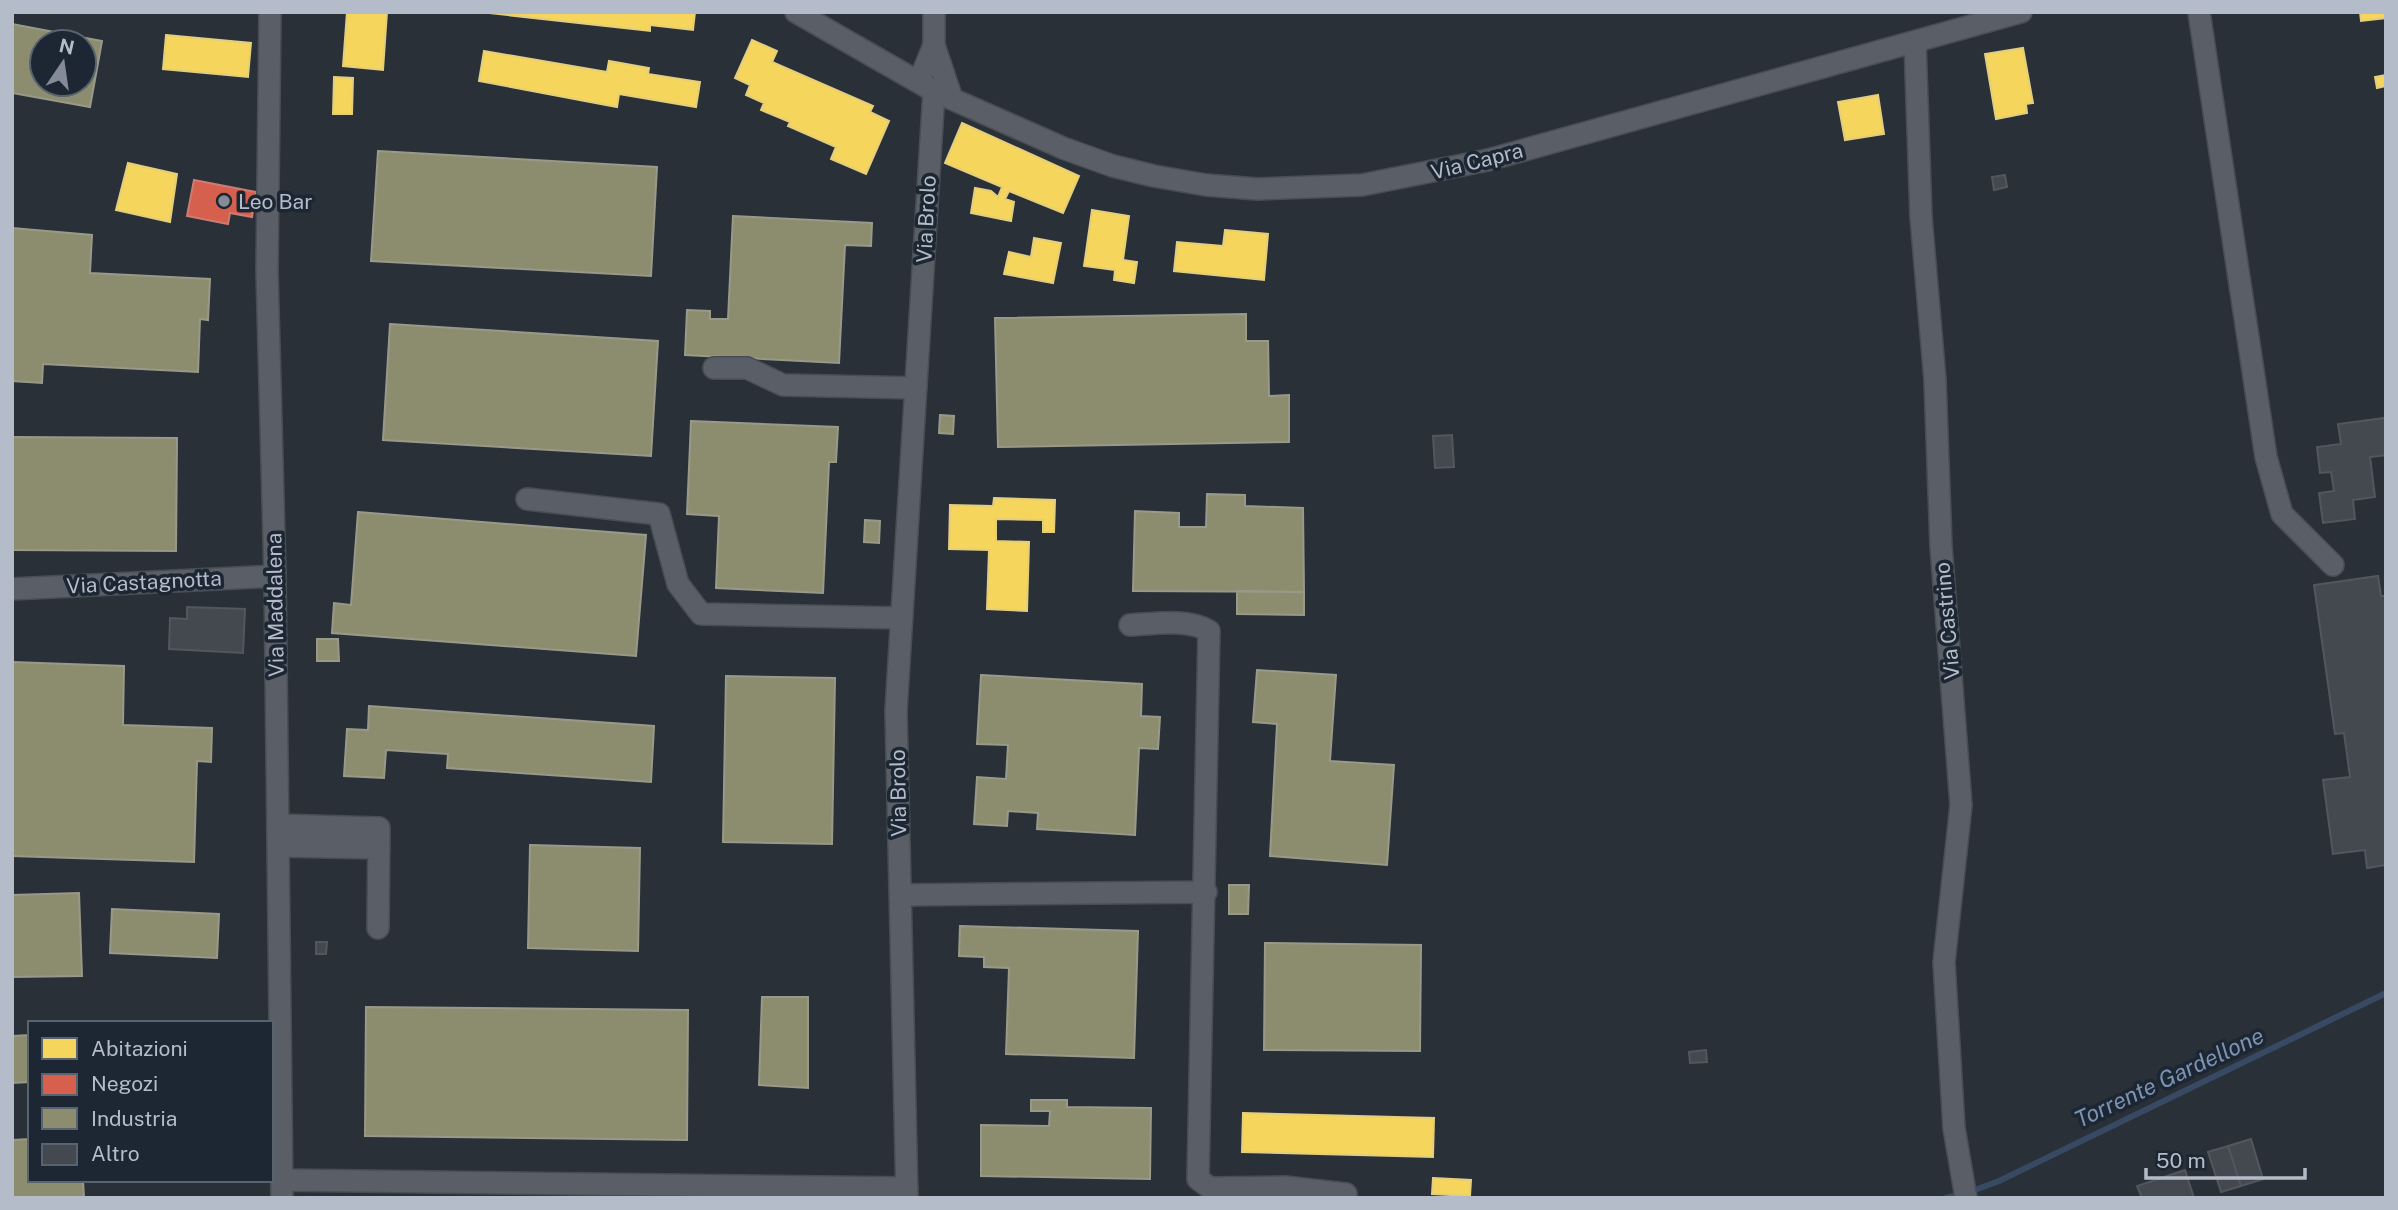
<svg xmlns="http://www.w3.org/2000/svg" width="2398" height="1210" font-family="'Public Sans',sans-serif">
  <rect width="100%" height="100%" fill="#2a3038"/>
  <path fill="#f6d55c" stroke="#e2ce7d" stroke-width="2" d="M347 12H387L383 70 343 66Z
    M480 12H695L693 30 650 25V31Z
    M2360 12H2386V18L2361 21Z
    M166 35 251 43 248 77 163 69Z
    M752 40 777 51 772 62 873 106 870 112 889 121 866 174 831 159 836 147 788 126 790 122 761 110 764 103 746 95 750 85 735 78Z
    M2023 48 2033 103 2026 104 2027 113 1996 119 1985 54Z
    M484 51 607 72 609 61 649 68 648 74 700 82 696 107 619 94 617 107 479 81Z
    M2386 75V86L2377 88 2375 77Z
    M334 77 353 78 352 114H333Z
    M1878 95 1884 134 1845 140 1838 102Z
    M962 123 1079 176 1063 213 1009 191 1005 199 1014 202 1011 221 971 213 975 188 991 191 998 197 1002 187 945 163Z
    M128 163 177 174 170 222 116 210Z
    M1092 210 1129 216 1123 260 1137 262 1134 283 1114 280 1115 270 1084 266Z
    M1225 230 1268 234 1264 280 1174 271 1177 242 1223 246Z
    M1034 238 1061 243 1053 283 1004 274 1009 252 1031 257Z
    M994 498 1055 500 1054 532H1043V520L996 519V541L1029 542 1027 611 987 609 989 550 949 549 950 505 993 506Z
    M1243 1113 1434 1118 1433 1157 1242 1152Z
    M1433 1178 1471 1180 1470 1196 1432 1194Z"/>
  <path fill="#d6604d" stroke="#cc7c72" stroke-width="2" d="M194 180 256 192 252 217 230 213 228 224 187 216Z"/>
  <path fill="#8c8c6e" stroke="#989a89" stroke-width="2" fill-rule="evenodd" d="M12 24 102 41 90 107 12 93ZM42 42H84V84H42Z
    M378 151 657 167 651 276 371 261Z
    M733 216 872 223 871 246 845 245 839 363 685 355 687 310 710 311V319H728Z
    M12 228 92 235 90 273 210 279 208 320 200 319 198 372 43 364 42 383 12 381Z
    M1246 314V341H1268L1269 396 1289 395V442L998 447 995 318Z
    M390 324 658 341 651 456 383 440Z
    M940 415 954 416 953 434 939 433Z
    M691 421 838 427 836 462H829L823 593 716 588 719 516 687 514Z
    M12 437 177 438 176 551 12 550Z
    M1207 494 1245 495V506L1303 508 1304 592 1133 591 1135 511 1179 513V527H1206Z
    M358 512 646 535 636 656 332 633 334 603 351 605Z
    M865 520 880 521 879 543 864 542Z
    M1237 591 1304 592V615L1237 614Z
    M317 639H338L339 661H317Z
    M12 662 124 666 123 725 212 728 211 762 197 761 194 862 12 856Z
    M1257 670 1336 675 1330 761 1394 765 1387 865 1270 856 1277 724 1253 722Z
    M981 675 1142 684 1141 716 1160 717 1158 749 1139 748 1135 835 1037 829 1038 813 1008 811 1007 826 974 824 977 777 1006 779 1008 745 977 744Z
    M726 676 835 678 832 844 723 842Z
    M369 706 654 726 651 782 447 768 448 754 386 750 384 778 344 776 347 729 368 730Z
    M530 845 640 848 638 951 528 948Z
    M1229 885H1249L1248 914H1229Z
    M79 893 82 976 12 977V895Z
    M112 909 219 914 217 958 110 953Z
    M960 926 1138 931 1134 1058 1006 1054 1009 968 984 967V957L959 956Z
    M1265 943 1421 945 1420 1051 1264 1050Z
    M762 997H808V1088L759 1085Z
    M366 1007 688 1010 687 1140 365 1136Z
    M30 1035V1082L12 1083V1036Z
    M1031 1100H1067V1107L1151 1108 1150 1179 981 1176V1125L1049 1126 1050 1111H1031Z
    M30 1139V1180H83L84 1198H12V1140Z"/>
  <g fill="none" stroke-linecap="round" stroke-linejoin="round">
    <path stroke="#384963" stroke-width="6" d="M1967 1193 1999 1181 2386 993
      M1946 1198 1962 1194"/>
  </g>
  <path fill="#444950" stroke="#52575f" stroke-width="2" d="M2005 175 2007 187 1994 190 1992 177Z
    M2385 418 2386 455 2370 457 2375 497 2353 500 2355 519 2323 523 2319 493 2334 491 2331 472 2320 473 2317 447 2341 444 2338 424Z
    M1452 435 1454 467 1435 468 1433 436Z
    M2378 576 2381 596H2386V865L2367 868 2365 850 2333 854 2323 780 2350 777 2344 733 2335 734 2314 585Z
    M187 607 245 609 243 653 169 649 170 618 187 619Z
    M316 942H327L326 954H316Z
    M1706 1050 1707 1062 1690 1063 1689 1052Z
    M2251 1139 2263 1179 2241 1186 2228 1146Z
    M2228 1146 2241 1186 2221 1192 2208 1152Z
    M2185 1170 2194 1198H2142L2137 1186Z"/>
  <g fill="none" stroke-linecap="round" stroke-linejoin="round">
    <g stroke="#484c53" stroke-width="24">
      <path id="minor" d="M270 12 267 271 275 576 282 1198
        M796 12 934 91 1063 148 1113 166 1154 176 1206 185 1257 189 1362 185 1488 160 2021 12
        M2199 12 2266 457 2282 514 2333 565
        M1915 42 1921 217 1935 380 1941 546 1961 805 1944 962 1954 1128 1966 1198
        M934 45V12
        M919 82 934 45 952 99
        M714 368H747L783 385 916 388
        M527 499 659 514 678 584 701 614 902 618
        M12 589 275 576
        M1130 625C1154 624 1188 618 1209 631L1198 1179 1210 1188 1285 1187 1346 1194
        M278 825 379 828 378 928
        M278 846 379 848
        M901 895 1206 892
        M282 1180 907 1188
        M907 1198 896 711 934 91"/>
    </g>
    <use href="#minor" stroke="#5a5e66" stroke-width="21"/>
  </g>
  <circle fill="#848b96" stroke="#1d2633" stroke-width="2.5" cx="224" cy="201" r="7"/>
  <g text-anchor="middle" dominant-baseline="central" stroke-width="7" stroke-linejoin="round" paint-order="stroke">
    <g font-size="21" fill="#b4bcc9" stroke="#1d2633">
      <text transform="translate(1477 161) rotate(-14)">Via Capra</text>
      <text transform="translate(926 219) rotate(-87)">Via Brolo</text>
      <text transform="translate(144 582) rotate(-3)">Via Castagnotta</text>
      <text transform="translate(275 605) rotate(-91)">Via Maddalena</text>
      <text transform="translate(1947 621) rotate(-95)">Via Castrino</text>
      <text transform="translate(898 793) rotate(-91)">Via Brolo</text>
    </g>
    <g font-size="21" fill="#b4bcc9" stroke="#1d2633" text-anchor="start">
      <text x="238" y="201">Leo Bar</text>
    </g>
    <g font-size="23" font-style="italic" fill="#7c92b1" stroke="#1d2633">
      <text transform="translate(2169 1077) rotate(-25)">Torrente Gardellone</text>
    </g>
  </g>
  <rect width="2398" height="1210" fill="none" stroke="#b4bcc9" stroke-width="28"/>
  <rect x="28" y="1021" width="245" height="161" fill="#1d2633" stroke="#59626f" stroke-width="2"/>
  <rect x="42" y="1038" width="35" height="21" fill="#f6d55c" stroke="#59626f" stroke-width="2"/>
  <text x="91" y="1056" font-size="21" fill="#b4bcc9">Abitazioni</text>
  <rect x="42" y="1074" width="35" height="21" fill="#d6604d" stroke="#59626f" stroke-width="2"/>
  <text x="91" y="1091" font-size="21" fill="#b4bcc9">Negozi</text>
  <rect x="42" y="1108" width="35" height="21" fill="#8c8c6e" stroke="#59626f" stroke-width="2"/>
  <text x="91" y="1126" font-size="21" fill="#b4bcc9">Industria</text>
  <rect x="42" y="1144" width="35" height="21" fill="#444950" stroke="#59626f" stroke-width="2"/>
  <text x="91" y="1161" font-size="21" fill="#b4bcc9">Altro</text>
  <g transform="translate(63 63) rotate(13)"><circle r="33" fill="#1d2633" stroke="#59626f" stroke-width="2"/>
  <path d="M0-5L12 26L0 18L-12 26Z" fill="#848b96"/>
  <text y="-10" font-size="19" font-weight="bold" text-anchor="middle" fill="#b4bcc9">N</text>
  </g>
  <path d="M2146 1168v10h159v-10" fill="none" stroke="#b4bcc9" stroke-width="3.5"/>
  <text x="2156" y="1168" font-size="21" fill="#b4bcc9" stroke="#1d2633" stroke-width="5" paint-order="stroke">50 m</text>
</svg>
